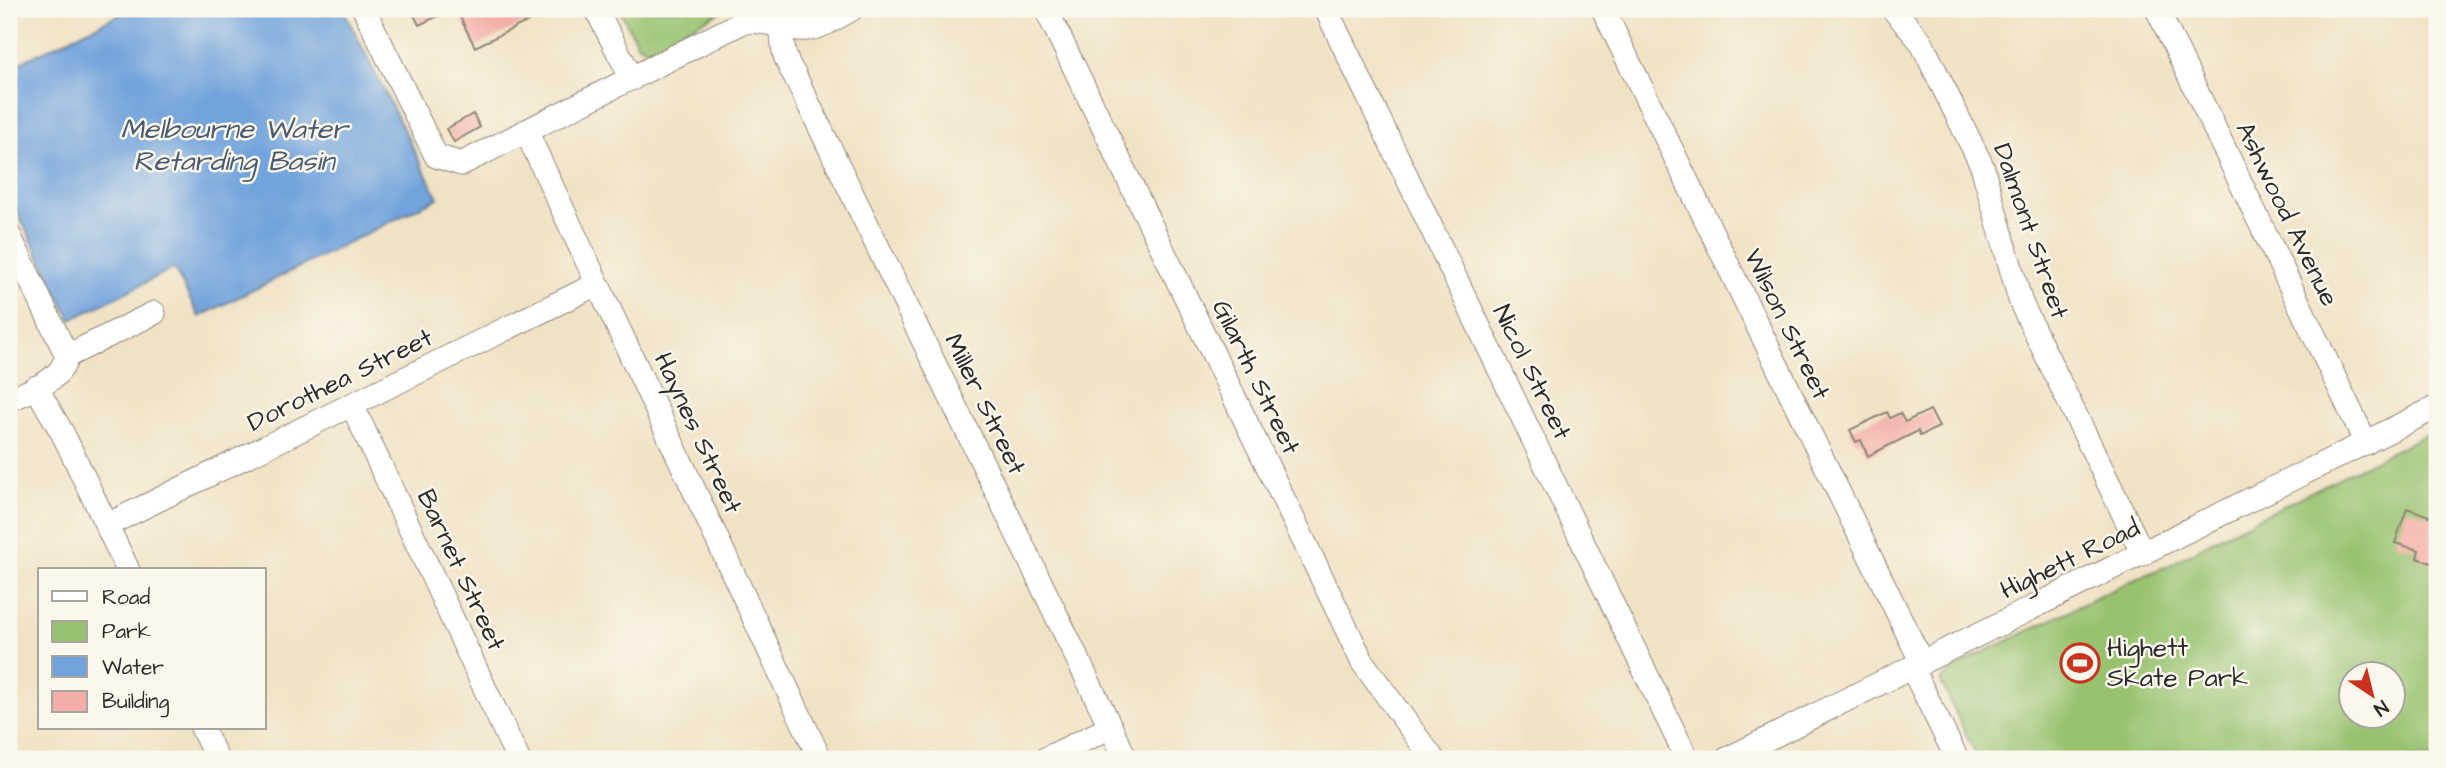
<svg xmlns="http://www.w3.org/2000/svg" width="2446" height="768" font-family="'Architects Daughter',sans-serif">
  <rect width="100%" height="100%" fill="#fbf7ec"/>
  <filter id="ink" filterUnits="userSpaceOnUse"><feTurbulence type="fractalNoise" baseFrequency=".0143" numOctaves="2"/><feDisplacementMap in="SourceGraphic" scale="14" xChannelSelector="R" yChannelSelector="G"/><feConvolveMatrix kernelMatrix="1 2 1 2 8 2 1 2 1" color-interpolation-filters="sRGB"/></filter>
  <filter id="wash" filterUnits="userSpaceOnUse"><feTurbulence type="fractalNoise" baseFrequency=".00686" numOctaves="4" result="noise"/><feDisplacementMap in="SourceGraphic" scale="28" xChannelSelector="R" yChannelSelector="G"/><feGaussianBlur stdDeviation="1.57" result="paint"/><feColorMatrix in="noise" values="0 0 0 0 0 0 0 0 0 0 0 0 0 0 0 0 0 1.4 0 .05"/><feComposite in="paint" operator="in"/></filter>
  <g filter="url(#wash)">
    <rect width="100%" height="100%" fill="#f0e2c4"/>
    <path fill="#98c26f" stroke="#62764d" stroke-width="2" fill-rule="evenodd" d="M619 9H726L648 49 638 45Z
      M2437 429V759H1978L1940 680 1974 657 2131 581 2170 565 2206 544ZM2352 674H2394V716H2352Z"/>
    <path fill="#71a3dc" stroke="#4e6784" stroke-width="2" d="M131 9H343L438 198 199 317 174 268 71 320 9 195V68Z"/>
    <g id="blocks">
      <path fill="#f3aea7" d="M411 9H453L419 25Z
        M456 9H553L475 47Z
        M473 114 480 127 454 142 446 129Z
        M1930 410 1939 427 1920 436 1918 431 1868 456 1861 440 1856 442 1850 430 1887 412 1890 418 1900 413 1905 422Z
        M2407 508 2437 519V565L2417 558 2419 550 2395 543Z"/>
    </g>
  </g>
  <g filter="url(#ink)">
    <use href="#blocks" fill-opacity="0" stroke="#8e8678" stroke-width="2"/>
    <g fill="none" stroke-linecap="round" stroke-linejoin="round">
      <g stroke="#8e8678" stroke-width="25">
        <path id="minor" d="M364 9 436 156 461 164 741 23C764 17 784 31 807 29 822 28 839 16 852 9
          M596 9 632 79
          M1046 9 1363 663 1433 759
          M1326 9 1687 759
          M1603 9 1922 663
          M1893 9 1921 42 1982 166 2021 303 2143 554
          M2157 9 2366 443
          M782 25C782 45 783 58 794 74L1126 759
          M526 131 820 759
          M9 235 67 356C61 382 30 390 9 400
          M67 356 154 313
          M36 387 64 436 128 570
          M352 405 518 759
          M107 525 597 284
          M1912 668 1957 759
          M202 728 217 759
          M1045 759 1111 727
          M1727 759 2437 407"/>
      </g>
      <use href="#minor" stroke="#fff" stroke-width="23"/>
    </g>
  </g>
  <defs>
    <g id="stadium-ring" transform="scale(2.0125)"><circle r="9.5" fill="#fbf7ec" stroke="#c8321e" stroke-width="1.5"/><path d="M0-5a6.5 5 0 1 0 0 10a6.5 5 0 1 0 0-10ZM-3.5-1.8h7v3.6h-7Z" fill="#c8321e"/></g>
  </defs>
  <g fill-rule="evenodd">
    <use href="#stadium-ring" x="2080" y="663"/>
  </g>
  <g text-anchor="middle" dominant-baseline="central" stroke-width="5" stroke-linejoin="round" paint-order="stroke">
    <g font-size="26" fill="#2b2b2b" stroke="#fbf7ec">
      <text transform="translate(2287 214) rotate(64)">Ashwood Avenue</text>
      <text transform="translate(2031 231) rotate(71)">Dalmont Street</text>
      <text transform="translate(1787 324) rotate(64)">Wilson Street</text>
      <text transform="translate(1532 372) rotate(64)">Nicol Street</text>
      <text transform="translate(1256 377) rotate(64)">Gilarth Street</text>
      <text transform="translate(340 380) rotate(-26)">Dorothea Street</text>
      <text transform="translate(985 404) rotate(64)">Miller Street</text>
      <text transform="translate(698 433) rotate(65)">Haynes Street</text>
      <text transform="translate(2070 559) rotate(-26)">Highett Road</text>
      <text transform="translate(461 570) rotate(65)">Barnet Street</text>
    </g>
    <g font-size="26" fill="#2b2b2b" stroke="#fbf7ec" text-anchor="start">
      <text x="2107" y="648">Highett<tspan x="2107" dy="30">Skate Park</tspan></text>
    </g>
    <g font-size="28" font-style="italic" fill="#475b72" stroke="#fbf7ec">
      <text x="234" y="129">Melbourne Water<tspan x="234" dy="32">Retarding Basin</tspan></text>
    </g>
  </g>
  <rect width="2446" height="768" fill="none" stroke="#fbf7ec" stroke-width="35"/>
  <rect x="38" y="568" width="228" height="161" fill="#fbf7ec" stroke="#a8a59f" stroke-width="2"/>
  <rect x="52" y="591" width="35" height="10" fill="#ffffff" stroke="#a8a59f" stroke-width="2"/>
  <text x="102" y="604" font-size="21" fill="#2b2b2b">Road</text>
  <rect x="52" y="621" width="35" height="21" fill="#98c26f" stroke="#a8a59f" stroke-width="2"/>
  <text x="102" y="638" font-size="21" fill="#2b2b2b">Park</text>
  <rect x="52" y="656" width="35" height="21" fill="#71a3dc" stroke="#a8a59f" stroke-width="2"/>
  <text x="102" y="674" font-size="21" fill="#2b2b2b">Water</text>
  <rect x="52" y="691" width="35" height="21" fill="#f3aea7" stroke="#a8a59f" stroke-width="2"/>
  <text x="102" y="708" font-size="21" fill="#2b2b2b">Building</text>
  <g transform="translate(2372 695) rotate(145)"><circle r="33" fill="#fbf7ec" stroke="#a8a59f" stroke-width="2"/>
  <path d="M0-5L12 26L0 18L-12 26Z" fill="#c8321e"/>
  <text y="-10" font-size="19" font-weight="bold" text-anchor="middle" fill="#2b2b2b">N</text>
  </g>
</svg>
